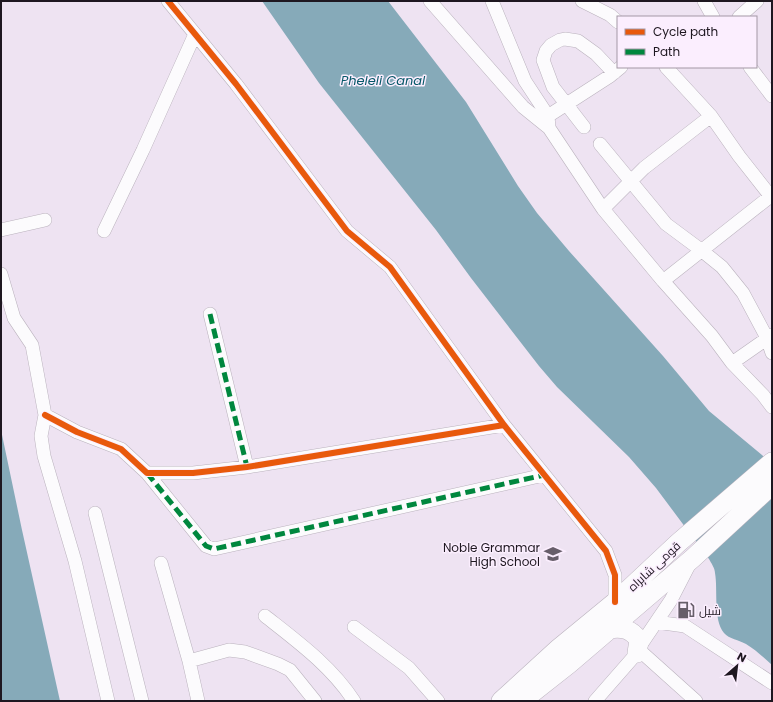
<svg xmlns="http://www.w3.org/2000/svg" width="773" height="702" font-family="Poppins,Cairo,sans-serif">
  <rect width="100%" height="100%" fill="#eee3f2"/>
  <path fill="#86aab9" d="M262 1H388L466 102 518 186 537 213 569 251 663 356 709 411 762 455 772 465V665C764 658 756 650 746 644 739 640 729 639 724 633 713 620 718 589 715 573 715 568 711 563 709 559L656 488 629 457 557 387 539 366 471 278 436 230 319 83Z
    M1 430 22 530 60 701H1Z"/>
  <g fill="none" stroke-linecap="round" stroke-linejoin="round">
    <g stroke="#bab2bd" stroke-width="14">
      <path id="minor" d="M168 1 236 84 347 231 390 267 504 425
        M430 1 523 107 549 128
        M492 1 525 81 548 116 549 128 603 209 663 281 712 336 732 363 763 395 772 407
        M582 1 610 15 618 22
        M704 1 713 17
        M739 17 757 1
        M666 67 711 116 739 156 772 198
        M750 67 772 96
        M548 116 610 76 621 67
        M584 127 553 87 543 60 546 51 551 45 560 40 565 39 578 41 596 54 614 73
        M600 144 666 224 701 250 722 267 743 293 767 338 772 353
        M603 209 644 168 711 116
        M1 230 45 220
        M104 231 143 150 195 34
        M1 274 14 318 32 345 45 415 41 436 44 456 75 561 108 701
        M663 281 772 195
        M210 314 247 467
        M732 363 772 335
        M45 415 77 432 121 449 147 473H193L247 467 504 425 606 551 615 575V602
        M147 473 206 546 214 549 544 475
        M95 513 142 701
        M161 563 189 661 198 701
        M265 616C298 642 331 666 354 701
        M656 622 685 626 772 683
        M354 627 409 668 438 701
        M638 649 696 701
        M189 661 229 650 245 652 278 664 290 670 315 701
        M595 701 637 653 638 649 671 600 689 565"/>
    </g>
    <g stroke="#bab2bd" stroke-width="20">
      <path id="highway" d="M609 629C623 627 631 629 639 640L637 653
        M501 701 559 648 615 602 678 543 772 462
        M522 701 569 664 693 558 772 485"/>
    </g>
    <use href="#minor" stroke="#fcfbfd" stroke-width="13"/>
    <use href="#highway" stroke="#fcfbfd" stroke-width="19"/>
    <path stroke="#00873e" stroke-width="5" stroke-dasharray="10 5" stroke-linecap="butt" d="M210 314 247 467
      M147 473 206 546 214 549 544 475"/>
    <g stroke="#fbeefe" stroke-width="8">
      <path id="cycleway" d="M168 1 236 84 347 231 390 267 504 425
        M45 415 77 432 121 449 147 473H193L247 467 504 425 606 551 615 575V602"/>
    </g>
    <use href="#cycleway" stroke="#e8590c" stroke-width="6"/>
  </g>
  <defs>
    <g id="school-bare" transform="scale(1.38)"><path d="M0-5L7-2L0 1L-7-2ZM-4 1L0 2.5L4 1V4Q0 6-4 4Z" fill="#675e6a" stroke="#fbeefe" stroke-width="2.5" paint-order="stroke"/></g>
    <g id="fuel-bare" transform="scale(1.38)"><path d="M-5.5-6h7V0h2V4h1.3V-2.5L3-4.5l.8-.8L6-3V5H2.5V1h-1V6h-7ZM-4.2-4.7v3.2H.2V-4.7Z" fill="#675e6a" stroke="#fbeefe" stroke-width="2.5" paint-order="stroke"/></g>
  </defs>
  <g fill-rule="evenodd">
    <use href="#school-bare" x="553" y="554"/>
    <use href="#fuel-bare" x="686" y="610"/>
  </g>
  <g text-anchor="middle" dominant-baseline="central" stroke-width="3" stroke-linejoin="round" paint-order="stroke">
    <g font-size="12" fill="#1e1720" stroke="#fbeefe" text-anchor="end">
      <text x="540" y="547">Noble Grammar<tspan x="540" dy="14">High School</tspan></text>
      <text x="699" y="610" text-anchor="start">شیل</text>
    </g>
    <g font-size="12" fill="#1e1720" stroke="#fbeefe">
      <text transform="translate(654 566) rotate(-43)">قومی شاہراہ</text>
    </g>
    <g font-size="13" font-style="italic" fill="#065868" stroke="#fbeefe">
      <text x="383" y="80">Pheleli Canal</text>
    </g>
  </g>
  <rect width="773" height="702" fill="none" stroke="#1e1720" stroke-width="4"/>
  <rect x="617" y="16" width="140" height="52" fill="#fbeefe" stroke="#a398a5"/>
  <rect x="625" y="29" width="20" height="6" fill="#e8590c" stroke="#a398a5"/>
  <text x="653" y="36" font-size="12" fill="#1e1720">Cycle path</text>
  <rect x="625" y="49" width="20" height="6" fill="#00873e" stroke="#a398a5"/>
  <text x="653" y="56" font-size="12" fill="#1e1720">Path</text>
  <g transform="translate(737 666) rotate(28)" stroke="#fbeefe" stroke-width="3" paint-order="stroke">
  <path d="M0-3L7 15L0 10L-7 15Z" fill="#1e1720"/>
  <text y="-6" font-size="11" font-weight="bold" text-anchor="middle" fill="#1e1720">N</text>
  </g>
</svg>
